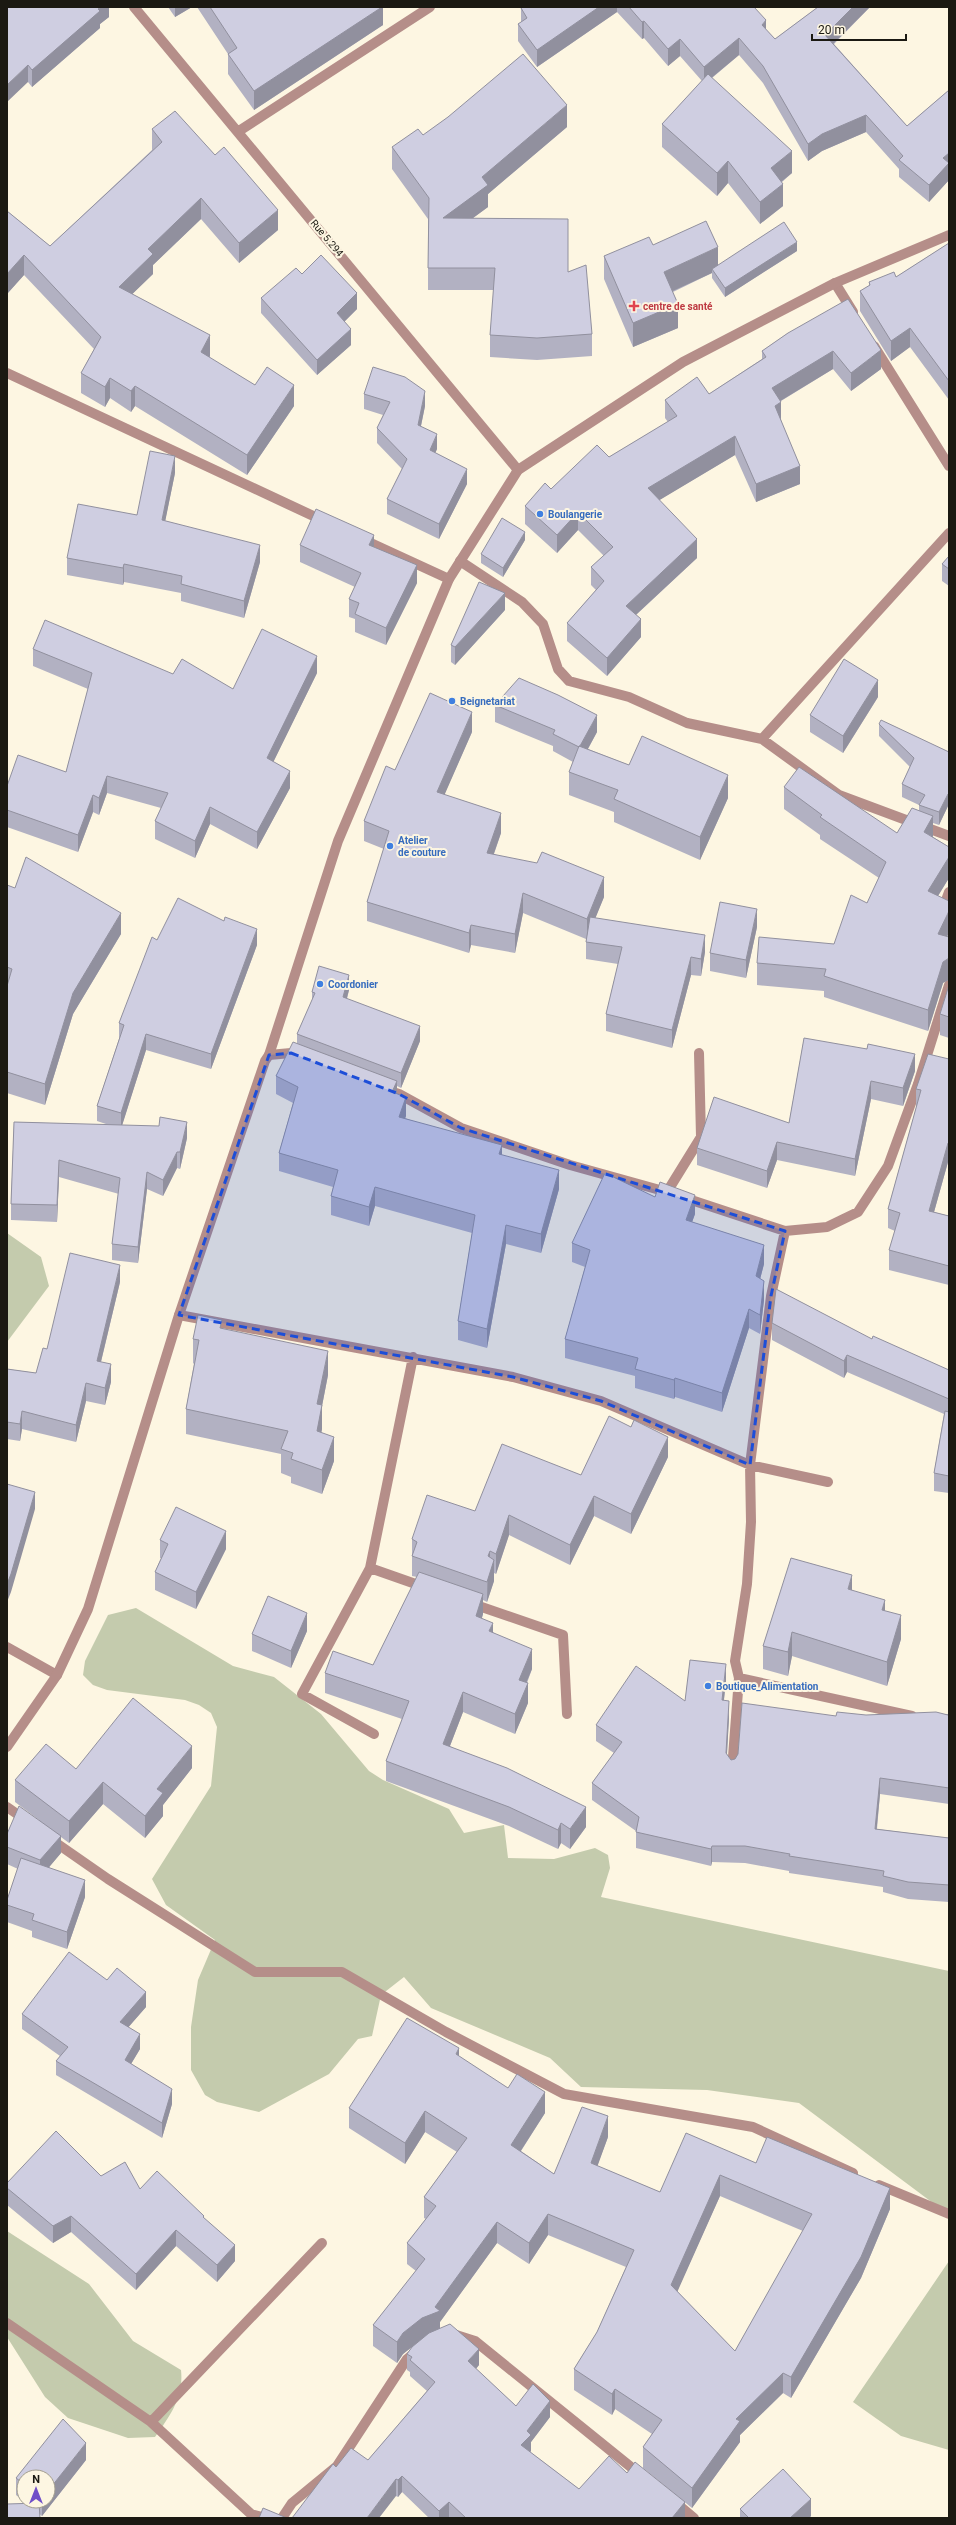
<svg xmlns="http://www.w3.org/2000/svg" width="956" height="2525" font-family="Roboto,sans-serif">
  <rect width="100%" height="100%" fill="#fdf6e2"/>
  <path fill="#c4cbad" d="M7 1233 41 1257 49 1286 7 1342Z
    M136 1608 233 1666 274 1677 321 1714 369 1771 383 1780 449 1809 464 1833 504 1825 508 1858 554 1859 595 1848 608 1855 610 1868 601 1897 949 1971V2215L799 2103 707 2090 581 2087 550 2058 431 2008 404 1977 381 1995 372 2036 358 2039 329 2074 259 2112 217 2102 205 2095 191 2070V2027L198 1980 215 1940 166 1905 152 1879 211 1786 217 1727 211 1713 199 1705 185 1700 107 1690 93 1685 83 1675 85 1661 108 1615Z
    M7 2231 89 2284 133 2341 181 2370C184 2397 170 2416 155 2437L128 2438 68 2418 45 2397 7 2337Z
    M949 2261V2450L901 2436 853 2402Z"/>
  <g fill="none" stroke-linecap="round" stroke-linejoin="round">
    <path stroke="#b58e89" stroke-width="10" d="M134 7 518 470
      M239 131 430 7
      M835 283 853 312
      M874 346 949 466
      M7 373 324 521
      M362 539 449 579
      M460 561 522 602 543 624 558 669 569 681 629 697 687 723 762 739 839 795 949 836
      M762 739 949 533
      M949 892 945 903 949 907
      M269 1055 291 1053 300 1057
      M384 1089 399 1094 461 1128 570 1165 667 1192 785 1231 827 1227 858 1212 888 1166 918 1084 949 985
      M667 1192 701 1137 699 1053
      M785 1231 771 1296 750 1465 751 1522 747 1584 735 1661 739 1678 912 1716
      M179 1315 513 1377 601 1401 750 1465 828 1482
      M370 1568 427 1588
      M470 1603 563 1635 567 1714
      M7 1647 57 1675
      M374 1734 302 1694 370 1568 413 1357
      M732 1770 739 1678
      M7 1807 27 1821
      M49 1838 108 1879 255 1972H342L446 2032 564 2094 753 2127 853 2173
      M879 2185 949 2214
      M7 2323 151 2422 251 2514 266 2518
      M453 2334 475 2341 642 2476
      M151 2422 322 2243
      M675 2502 694 2518
      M282 2518 292 2503 337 2466 407 2359 418 2350"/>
    <path stroke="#b58e89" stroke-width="10" d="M7 1747 57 1675 88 1609 179 1315 265 1061 269 1055 338 841 449 579 518 470 683 362 835 283 949 235"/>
  </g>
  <path fill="#b2b1c2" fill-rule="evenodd" d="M7 7H109V17L100 24V28L32 87 28 82Z
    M168 7H192L175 17Z
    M197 7H383V25L254 110 228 74V54Z
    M523 7H754L766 30 775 39 818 7H870L834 44 907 126 949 90V180L929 202 899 177V169L866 132 822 151 808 161 763 83 739 55 712 78 792 173 782 182 783 206 760 224 728 183 717 196 662 147V124L702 81 680 56 668 66 644 38 642 39 617 12 537 67 518 41V24L521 22V8Z
    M567 127 488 194V207L473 218 568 272 592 334V356L537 360 490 357V335L494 290H428V219L392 169V147L423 135Z
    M152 129 278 230 239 263 201 219 153 265V274L132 294 210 356 209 358 255 385 294 406 247 475 135 406 131 412 110 398 105 407 81 393V373L94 349 24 275 7 294V211L50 246 152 150Z
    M949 243V400L910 347 891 361 860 311V291L869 286V282L896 277Z
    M797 251 725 297 712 278V273L673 292 678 328 633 347 604 279V256L718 265Z
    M302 274 357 309 344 322 351 345 317 375 261 313V298Z
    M788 333 881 369 851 391 833 369 781 401V420L800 484 756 502 735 455 659 500 697 558 636 615 641 637 607 676 567 641V623L596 590 591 585V567L604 556 578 530 557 553 525 524V506L551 489 609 457 668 422 665 418V400L709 394 762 359V351Z
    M364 394 425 406 421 426 437 449 435 453 467 484 439 539 387 514V499L402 469 377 443V428L383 415 364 409Z
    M175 473 165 521 260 562 244 618 181 601V593L124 582 123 585 67 575V558L137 515Z
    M525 540 503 577 481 563V554Z
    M300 545 374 547 417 583 386 645 355 632V619L349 617V599L355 587 300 562Z
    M949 556V586L942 581V564Z
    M505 610 455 665 451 662V645Z
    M33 649 173 674 233 689 317 673 273 762 290 788 257 849 210 824 195 858 155 839V821L161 808 107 793 99 815 93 812 78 852 7 827V786L66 772 88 689 33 666Z
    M878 697 843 753 810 732V715Z
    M495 705 597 732 588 749 629 765 728 798 700 860 614 822V812L569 795V772L573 762 553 751V746L495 722Z
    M879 724 949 752V807L948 806 939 825 933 823V837L949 847V878L938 896 947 936 943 983 928 1031 824 997V991L757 985V963L834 944 867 903 879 878 820 839V835L784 809V787L897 833 919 810V805L902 797V784L910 767 879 736Z
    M472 732 444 795 501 833 494 854 604 897 595 918 705 952 701 976 691 975 672 1048 606 1031V1014L618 964 586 959V939L523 913 515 953 471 945 469 953 367 921V902L384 849 364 841V821L395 770Z
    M7 885 121 934 73 1014 45 1105 7 1093Z
    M757 927 746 978 710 971V953Z
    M157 940 257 945 211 1069 146 1050 122 1125 187 1138 180 1169 177 1168 163 1196 147 1189 138 1263 112 1260V1244L119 1194 59 1177 57 1222 11 1220V1204L14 1122 109 1125 97 1121V1106L119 1039V1023Z
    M949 985V1038L940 1035V1014Z
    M349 990 347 999 420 1041 401 1088 397 1086V1094L406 1116 405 1118 502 1155 559 1189 541 1253 506 1244 487 1348 458 1340V1321L472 1233 375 1206 369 1226 331 1215V1196L333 1187 279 1171V1153L293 1103 276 1094V1076L297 1043V1034L312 1001V992Z
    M804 1038 915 1071 903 1106 871 1099 855 1176 777 1160 767 1188 697 1165V1148L789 1123Z
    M949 1059V1163L948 1162 934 1212 949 1216V1285L889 1270V1250L895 1231 888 1228V1209L916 1108V1089Z
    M655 1197 695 1214 692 1222 764 1264 760 1279 764 1300 760 1334 749 1328 722 1412 675 1397 674 1399 635 1388V1376L565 1358V1339L585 1267 572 1262V1243Z
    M120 1282 101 1362 111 1382 105 1405 86 1401 76 1442 22 1429 20 1441 7 1439V1369L36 1373 47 1349Z
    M772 1323 872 1339 949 1370V1493L934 1491V1473L944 1414 847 1372 844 1378 772 1340Z
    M222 1328 328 1375 322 1406V1429L321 1433 334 1461 322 1494 291 1483V1477L281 1473V1454L186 1434V1409L194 1364 193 1363V1339Z
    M668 1457 631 1534 594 1516 570 1565 509 1535 496 1574 494 1573V1581L487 1602 483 1600V1614L482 1618 493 1632 532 1669 527 1683 528 1703 515 1734 463 1712 450 1746 586 1827 570 1849 561 1843 558 1849 509 1826 386 1781V1761L402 1719 325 1693V1673L373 1665 417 1577 412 1576V1539L475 1511 581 1475Z
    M160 1540 226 1549 196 1609 155 1590V1572L161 1558H160Z
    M852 1590 885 1611 901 1639 887 1686 792 1656 788 1676 763 1669V1646Z
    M307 1631 291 1668 252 1651V1634Z
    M726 1681 724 1700 729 1717 727 1755 731 1760 735 1759 836 1716 866 1715 949 1714V1804L880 1794 877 1829 949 1838V1902L908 1899 883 1892V1887L789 1873V1871L745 1863 712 1862 711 1866 636 1848V1831L592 1800V1783L614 1753 596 1741V1725L685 1701Z
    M192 1768 163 1805V1816L145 1838 103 1804 69 1843 61 1837V1853L49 1867 85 1897 67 1949 32 1937V1931L7 1922V1900L18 1869 7 1864V1834L39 1820 15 1802V1780L76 1769Z
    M107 1980 146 2007 128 2027 140 2049 131 2064 172 2104 162 2138 56 2075V2061L60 2056 22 2029V2014Z
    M459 2057 545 2113 521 2151 554 2174 608 2137 597 2166 660 2192 756 2163 890 2209 861 2278 791 2398 783 2393 740 2435V2442L692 2508 643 2468V2447L652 2434 615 2409 612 2415 574 2390V2369L597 2332 626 2267 548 2235 529 2264 497 2243 440 2322V2329L479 2365 476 2369 516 2406 550 2417 531 2442V2451L530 2452 579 2489 627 2473 685 2518H429L402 2492 398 2497 396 2496 336 2467 368 2460 427 2391 410 2376V2372L407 2370V2354L412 2347 403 2354 397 2363 373 2346V2325L416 2271 407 2264V2243L426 2219 424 2218V2197L457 2152 425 2132 405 2164 349 2128V2108ZM720 2196 803 2231 735 2351 677 2291Z
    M101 2176 140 2189 204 2218 235 2261 217 2282 176 2246 136 2290 71 2232 53 2243 7 2205V2183Z
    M86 2460 42 2516 16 2495V2478ZM24 2477 48 2501H24Z
    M740 2509 811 2516 809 2518H740Z"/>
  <path fill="#91909e" d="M101 7H109V17L100 24V28L32 87V70Z
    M175 7H192L175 17Z
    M382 7H383V25L254 110V91Z
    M599 7H617V12L537 67V50Z
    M853 7H870L825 52V35Z
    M766 20V37L762 25Z
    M644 21V38L642 39V22Z
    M739 38V55L704 84V67Z
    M680 39V56L668 66V49Z
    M28 65V82L7 102V85Z
    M567 105V127L488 194V207L443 240V218L482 177Z
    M866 115V132L822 151 808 161V144L822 134Z
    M792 151V173L771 190V168Z
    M949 153V180L929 202V185L943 158Z
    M728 161V183L717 196V173Z
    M783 184V206L760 224V202Z
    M201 198V219L153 265V274L119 307V287L148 249Z
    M278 210V230L239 263V243Z
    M797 242V251L725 297V288Z
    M718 247V270L712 269V273L664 295V272Z
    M24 255V275L7 294V274Z
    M357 293V309L337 329V313Z
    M678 304V328L633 347V323Z
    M910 328V347L891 361V341Z
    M351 329V345L317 375V360Z
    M210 335V356L201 373V352Z
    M881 350V369L851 391V373Z
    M833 351V369L772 406V388Z
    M110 378V398L105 407V387Z
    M294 385V406L247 475V455Z
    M135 386V406L131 412V391Z
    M425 391V406L418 440V425Z
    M781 402V420L775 424V406Z
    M437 434V449L430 465V450Z
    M735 436V455L648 507V488Z
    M175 456V473L162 537V520Z
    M800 466V484L756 502V484Z
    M467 469V484L439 539V524Z
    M578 512V530L557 553V535Z
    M525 532V540L503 577V568Z
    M374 535V552L369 545Z
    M697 539V558L626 624V606Z
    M260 545V562L244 618V601Z
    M124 564V582L123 585V568Z
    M417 565V583L386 645V628Z
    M505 593V610L455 665V647Z
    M641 619V637L607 676V658Z
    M317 656V673L267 775V758Z
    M878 680V697L843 753V736Z
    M472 712V732L437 812V792Z
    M597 715V732L579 765V748Z
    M290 771V788L257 849V832Z
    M728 775V798L700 860V837Z
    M107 776V793L99 815V798Z
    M948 794V806L939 825V812Z
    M93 795V812L78 852V835Z
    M210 807V824L195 858V841Z
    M501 813V833L487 873V853Z
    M933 816V837L924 832Z
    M949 857V878L928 912V891Z
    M604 877V897L587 939V919Z
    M523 893V913L515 953V934Z
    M757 909V927L746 978V960Z
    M949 911V933L938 955V934Z
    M121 913V934L73 1014 45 1105V1084L73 993Z
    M471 925V945L469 953V933Z
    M257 929V945L211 1069V1054Z
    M705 935V952L701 976V959Z
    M691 957V975L672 1048V1030Z
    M949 958V980L943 983 928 1031V1010L943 962Z
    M349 975V990L343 1012V997Z
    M420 1026V1041L401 1088V1073Z
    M146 1034V1050L121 1129V1113Z
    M915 1054V1071L903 1106V1088Z
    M397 1081V1100L392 1092Z
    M871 1081V1099L855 1176V1159Z
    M406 1097V1116L399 1136V1117Z
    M187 1122V1138L180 1169V1152Z
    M777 1142V1160L767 1188V1171Z
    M948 1143V1162L929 1230V1211Z
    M502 1145V1164L499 1154Z
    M177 1152V1168L163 1196V1180Z
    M59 1160V1177L57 1222V1205Z
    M559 1170V1189L541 1253V1234Z
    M147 1172V1189L138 1263V1247Z
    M375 1187V1206L369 1226V1207Z
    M695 1195V1214L686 1239V1220Z
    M506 1225V1244L487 1348V1329Z
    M764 1245V1264L756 1295V1276Z
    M120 1265V1282L97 1378V1361Z
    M764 1281V1300L760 1334V1315Z
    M749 1309V1328L722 1412V1393Z
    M328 1351V1375L322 1406V1429L317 1455V1404Z
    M847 1355V1372L844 1378V1361Z
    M111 1364V1382L105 1405V1388Z
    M675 1378V1397L674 1399V1380Z
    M86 1383V1401L76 1442V1425Z
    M22 1411V1429L20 1441V1424Z
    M334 1437V1461L322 1494V1470Z
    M668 1437V1457L631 1534V1514Z
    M35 1492V1509L11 1592 7 1602V1584Z
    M594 1496V1516L570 1565V1545Z
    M509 1515V1535L496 1574V1554Z
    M226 1531V1549L196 1609V1592Z
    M490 1551V1571L494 1560V1581L487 1602 488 1556Z
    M852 1575V1598L848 1589Z
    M483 1594V1614L476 1636V1616Z
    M885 1600V1624L882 1610Z
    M307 1613V1631L291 1668V1651Z
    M901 1615V1639L887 1686V1662Z
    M493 1623V1643L489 1631Z
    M792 1632V1656L788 1676V1652Z
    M532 1649V1669L519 1700V1680Z
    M726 1664V1681L722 1716V1700Z
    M528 1683V1703L515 1734V1714Z
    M463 1692V1712L443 1764V1744Z
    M729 1701V1717L726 1770V1753Z
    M192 1746V1768L163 1805V1816L145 1838V1816L157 1789Z
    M880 1778V1794L875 1845V1829Z
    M103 1782V1804L69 1843V1821Z
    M586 1807V1827L570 1849V1829Z
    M561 1823V1843L558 1849V1830Z
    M61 1836V1853L40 1878V1860Z
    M712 1846V1862L711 1866V1849Z
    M85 1880V1897L67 1949V1932Z
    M146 1992V2007L120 2037V2022Z
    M140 2034V2049L125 2074V2060Z
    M459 2048V2068L456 2054Z
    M172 2089V2104L162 2138V2123Z
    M545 2092V2113L511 2166V2145Z
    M425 2111V2132L405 2164V2143Z
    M608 2116V2137L591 2184V2163Z
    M720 2175V2196L671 2306V2285Z
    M890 2188V2209L861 2278 791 2398V2377Z
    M548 2214V2235L529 2264V2243Z
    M71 2216V2232L53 2243V2226Z
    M497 2222V2243L440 2322V2331L422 2339 403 2354 397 2363V2342L403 2333 435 2307Z
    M176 2230V2246L136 2290V2274Z
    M235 2245V2261L217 2282V2265Z
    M479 2349V2365L468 2378V2361Z
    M783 2373V2393L740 2435V2442L692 2508V2488L736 2419Z
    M615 2389V2409L612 2415V2394Z
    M550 2401V2417L531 2442V2451L521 2462V2445L527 2431Z
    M86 2443V2460L42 2516V2501H48V2491Z
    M402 2476V2492L398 2497V2480Z
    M396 2479V2496L379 2518H367Z
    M811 2499V2516L809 2518H790Z
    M449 2502V2518H439V2511Z
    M685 2502V2518H672Z"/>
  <path fill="#cfcee1" stroke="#91909e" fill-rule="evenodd" d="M7 7H101L98 9 100 11 32 70 28 65 7 85Z
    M210 7H382L254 91 228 54 237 48Z
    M523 7H599L537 50 518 24 527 18 521 8Z
    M629 7H754L766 20 762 25 775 39 818 7H853L825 35 907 126 949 90V153L943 158 949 163 929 185 899 160 903 156 866 115 822 134 808 144 763 66 739 38 704 67 680 39 668 49 644 21 642 22Z
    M523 54 567 105 482 177 488 185 443 218 568 219V272L586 265 592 334 537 338 490 335 495 268H428L429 198 392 147 418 129 423 135 448 117Z
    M708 74 792 151 771 168 783 184 760 202 728 161 717 173 662 124Z
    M175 111 215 155 224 147 278 210 239 243 201 198 148 249 153 254 119 287 210 335 201 352 255 385 267 367 294 385 247 455 135 386 131 391 110 378 105 387 81 373 101 337 24 255 7 274V211L50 246 162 142 152 129Z
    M706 221 718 247 664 272 678 304 633 323 604 256 649 237 653 245Z
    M784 222 797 242 725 288 712 269Z
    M949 243V381L910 328 891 341 860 291 870 285 869 282 894 272 896 277Z
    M321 255 357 293 337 313 351 329 317 360 261 298 296 268 302 274Z
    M848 299 881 350 851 373 833 351 772 388 781 402 775 406 800 466 756 484 735 436 648 488 697 539 626 606 641 619 607 658 567 623 604 581 591 567 613 547 578 512 557 535 525 506 545 483 551 489 597 445 609 457 677 416 665 400 697 377 709 394 766 357 762 351 788 333Z
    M373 367 405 377 425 391 418 425 437 434 430 450 467 469 439 524 387 499 407 459 377 428 390 402 364 394Z
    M150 451 175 456 162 520 260 545 244 601 181 584 182 576 124 564 123 568 67 558 78 504 137 515Z
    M316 509 374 535 369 545 417 565 386 628 355 614 359 603 349 599 361 573 300 545Z
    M502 518 525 532 503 568 481 554Z
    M949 556V569L942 564Z
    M479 582 505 593 455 647 451 645Z
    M45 620 173 674 182 659 233 689 262 629 317 656 267 758 290 771 257 832 210 807 195 841 155 821 168 793 107 776 99 798 93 795 78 835 7 810V786L18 755 66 772 92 673 33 649Z
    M844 659 878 680 843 736 810 715Z
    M519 678 558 695 597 715 580 746H579V747L553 734 555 730 495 705Z
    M430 693 472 712 437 792 501 813 487 853 537 863 542 852 604 877 587 919 523 893 515 934 471 925 469 933 367 902 389 831 364 821 386 766 395 770Z
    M881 720 949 752V794H948L939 812 919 805 925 795 902 784 914 758 879 724Z
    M642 736 728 775 700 837 614 799 618 790 569 772 579 746 629 765Z
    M799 767 897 833 912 808 933 816 924 832 949 847V857L928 891 949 901V911L938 934 949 937V958L943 962 928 1010 824 976 826 969 757 963 759 937 834 944 851 895 867 903 886 862 820 817 822 815 784 787Z
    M26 857 121 913 73 993 45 1084 7 1072V986L12 969 7 967V885L15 888Z
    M178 898 224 921 225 917 257 929 211 1054 146 1034 121 1113 97 1106 124 1025 119 1023 152 937 157 940Z
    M720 902 757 909 746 960 710 953Z
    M590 917 705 935 701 959 691 957 672 1030 606 1014 622 947 586 942Z
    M319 966 349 975 343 997 420 1026 401 1073 297 1034 315 993 312 992Z
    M949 985V1017L940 1014Z
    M804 1038 867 1049 868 1044 915 1054 903 1088 871 1081 855 1159 777 1142 767 1171 697 1148 714 1097 789 1123Z
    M293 1042 397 1081 392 1092 406 1097 399 1117 502 1145 499 1154 559 1170 541 1234 506 1225 487 1329 458 1321 475 1215 375 1187 369 1207 331 1196 338 1170 279 1153 298 1087 276 1076Z
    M928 1054 949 1059V1144L948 1143 929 1211 949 1216V1266L889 1250 900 1213 888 1209 921 1090 916 1089Z
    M160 1117 187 1122 180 1152H177L163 1180 147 1172 138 1247 112 1244 120 1178 59 1160 57 1205 11 1204 14 1122 159 1126Z
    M605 1173 655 1197 660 1182 695 1195 686 1220 764 1245 756 1276 764 1281 760 1315 749 1309 722 1393 675 1378 674 1380 635 1369 638 1358 565 1339 590 1250 572 1243Z
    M70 1253 120 1265 97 1361 111 1364 105 1388 86 1383 76 1425 22 1411 20 1424 7 1422V1369L36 1373 43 1348 47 1349Z
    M776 1289 872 1339 873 1336 949 1370V1399L847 1355 844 1361 772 1323Z
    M198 1315 222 1320 220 1328 328 1351 317 1404 322 1405 317 1431 334 1437 322 1470 291 1459 293 1453 281 1449 288 1431 186 1409 199 1340 193 1339Z
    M945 1411 949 1412V1476L934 1473Z
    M609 1416 631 1427 634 1420 668 1437 631 1514 594 1496 570 1545 509 1515 496 1554 490 1551 488 1556 494 1560 487 1582 412 1556 417 1542 412 1539 427 1495 475 1511 502 1444 581 1475Z
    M7 1484 35 1492 11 1574 7 1584Z
    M176 1507 226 1531 196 1592 155 1572 168 1544 160 1540Z
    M791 1558 852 1575 848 1589 885 1600 882 1610 901 1615 887 1662 792 1632 788 1652 763 1646Z
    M419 1572 483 1594 476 1616 493 1623 489 1631 532 1649 519 1680 528 1683 515 1714 463 1692 443 1744 507 1768 586 1807 570 1829 561 1823 558 1830 509 1807 386 1761 409 1701 325 1673 333 1651 373 1665Z
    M268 1596 307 1613 291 1651 252 1634Z
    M690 1660 726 1664 722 1700 729 1701 726 1753 731 1760 735 1759 738 1754 742 1703 836 1716 837 1712 866 1715 936 1712 948 1715 949 1714V1788L880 1778 875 1829 949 1838V1885L908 1882 883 1876 884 1871 789 1856 790 1854 745 1846H712L711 1849 636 1832 639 1817 592 1783 622 1742 596 1725 636 1666 685 1701Z
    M133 1698 192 1746 157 1789 163 1793 145 1816 103 1782 69 1821 15 1780 46 1744 76 1769Z
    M19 1806 61 1836 40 1860 7 1847V1834Z
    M21 1858 85 1880 67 1932 32 1920 34 1914 7 1905V1900Z
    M69 1952 107 1980 117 1968 146 1992 120 2022 140 2034 125 2060 172 2089 162 2123 56 2061 68 2047 22 2014Z
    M407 2018 459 2048 456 2054 508 2088 517 2074 545 2092 511 2145 554 2174 582 2107 608 2116 591 2163 660 2192 686 2133 756 2163 767 2137 890 2188 861 2257 791 2377 783 2373 736 2419 740 2421 692 2488 643 2447 662 2420 615 2389 612 2394 574 2369 597 2332 634 2250 548 2214 529 2243 497 2222 435 2307 440 2311 422 2318 403 2333 397 2342 373 2325 425 2259 407 2243 436 2206 424 2197 467 2138 425 2111 405 2143 349 2108ZM720 2175 812 2214 735 2351 671 2285Z
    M56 2131 101 2176 125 2162 140 2189 157 2171 204 2216 203 2217 235 2245 217 2265 176 2230 136 2274 71 2216 53 2226 7 2188V2183Z
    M450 2324 479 2349 468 2361 516 2406 533 2384 550 2401 527 2431 531 2435 521 2445 579 2489 609 2456 627 2473 635 2462 685 2502 672 2518H466L449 2502 439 2511 402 2476 398 2480 396 2479 367 2518H292L333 2464 336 2467 351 2448 368 2460 435 2382 410 2360 412 2357 407 2354 412 2347 429 2333Z
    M63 2419 86 2443 48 2491V2477H24V2484L16 2478Z
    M783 2469 811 2499 790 2518H749L740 2509Z
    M39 2503 40 2518H7V2504Z
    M263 2508 287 2518H259Z"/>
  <path fill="#1d4ed8" fill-opacity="0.2" stroke="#1d4ed8" stroke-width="3" stroke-dasharray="8 5" stroke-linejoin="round" d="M291 1053 399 1094 461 1128 785 1231 771 1296 750 1465 601 1401 513 1377 179 1315 269 1055Z"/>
  <path fill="#e0444e" stroke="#fdf6e2" stroke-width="1.5" d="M632 300h4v4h4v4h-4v4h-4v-4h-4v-4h4z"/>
  <g fill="#3f7fe0" stroke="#fdf6e2" stroke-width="1.5">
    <circle cx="540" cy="514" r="4"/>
    <circle cx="452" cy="701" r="4"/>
    <circle cx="390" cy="846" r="4"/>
    <circle cx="320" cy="984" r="4"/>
    <circle cx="708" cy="1686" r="4"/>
  </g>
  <g text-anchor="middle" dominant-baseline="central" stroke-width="4" stroke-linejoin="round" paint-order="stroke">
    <g font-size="10" fill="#1b1912" stroke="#fdf6e2">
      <text transform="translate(327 238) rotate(50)">Rue 5.294</text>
    </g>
    <g font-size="10" font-weight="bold" fill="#be3a42" stroke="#fdf6e2" text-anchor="start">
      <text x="643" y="306">centre de santé</text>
    </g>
    <g font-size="10" font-weight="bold" fill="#366cbe" stroke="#fdf6e2" text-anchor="start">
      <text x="548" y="514">Boulangerie</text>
      <text x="460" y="701">Beignetariat</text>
      <text x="398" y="840">Atelier<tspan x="398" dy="12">de couture</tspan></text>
      <text x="328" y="984">Coordonier</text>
      <text x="716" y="1686">Boutique_Alimentation</text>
    </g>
  </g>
  <rect width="956" height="2525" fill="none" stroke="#1b1912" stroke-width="16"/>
  <g transform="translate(36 2489)"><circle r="19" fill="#fdf6e2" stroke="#a39e8f"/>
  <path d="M0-3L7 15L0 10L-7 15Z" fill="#714fc8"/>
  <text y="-6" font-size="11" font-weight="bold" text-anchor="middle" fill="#1b1912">N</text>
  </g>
  <path d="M812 34v6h94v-6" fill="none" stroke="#1b1912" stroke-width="2"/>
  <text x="818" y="34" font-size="12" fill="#1b1912" stroke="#fdf6e2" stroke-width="3" paint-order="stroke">20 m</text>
</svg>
